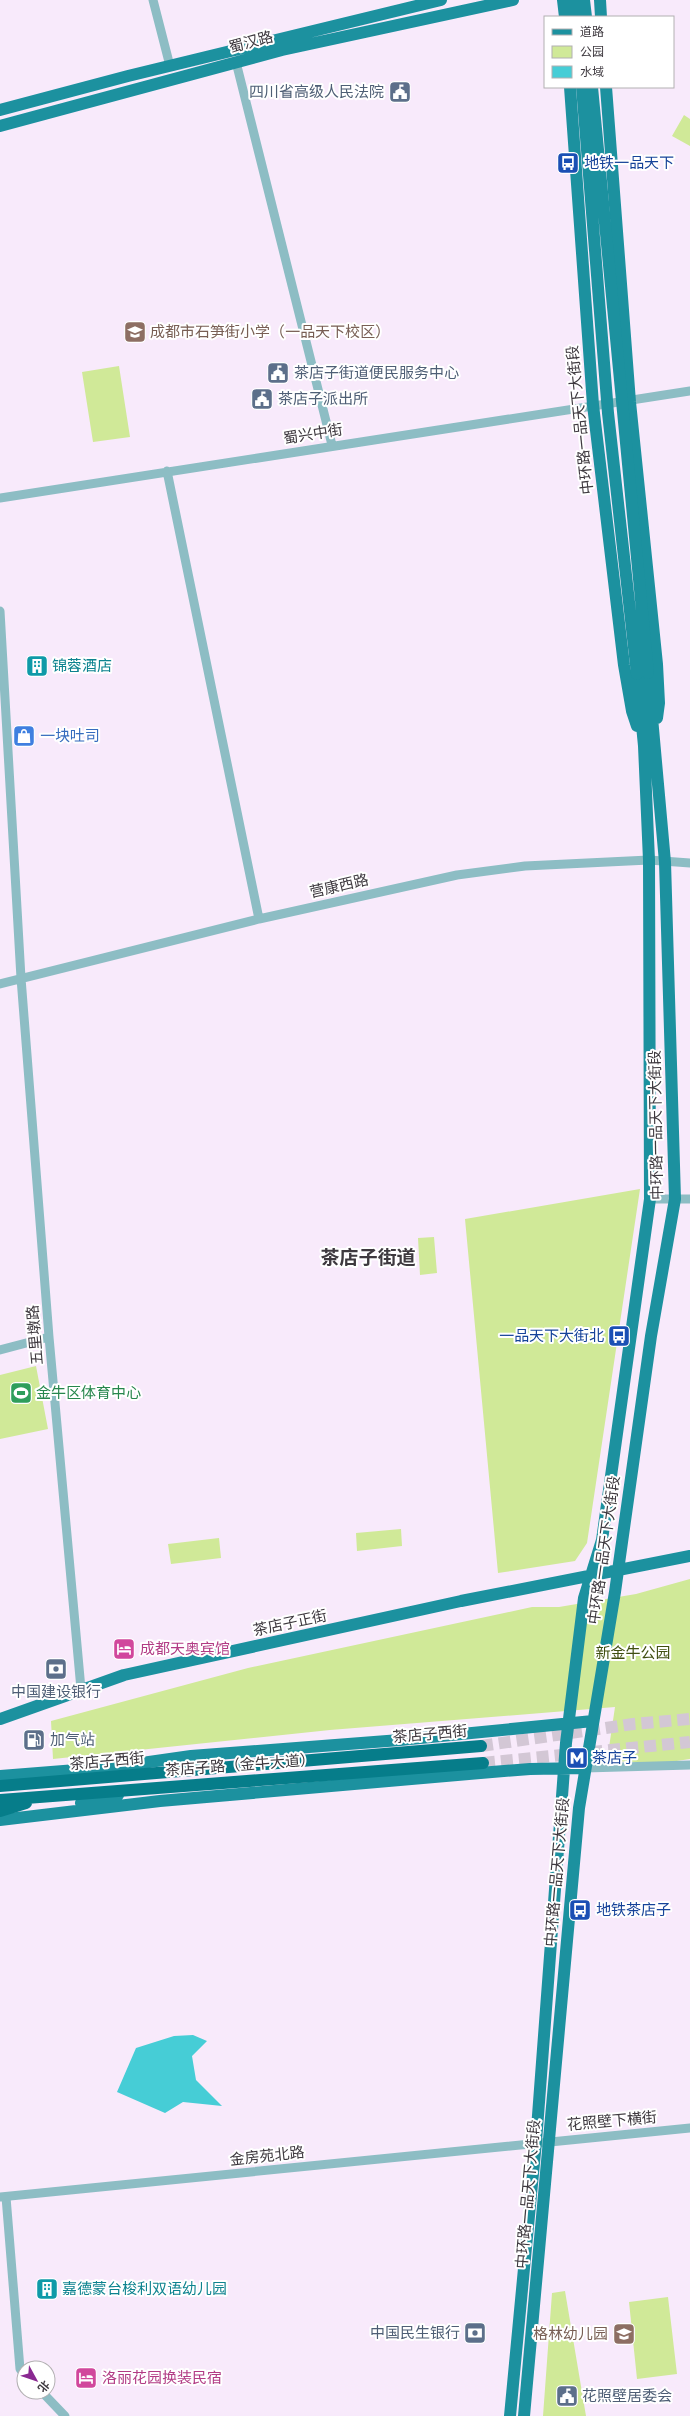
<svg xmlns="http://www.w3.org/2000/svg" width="690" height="2416" font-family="Jost,'Noto Sans SC',sans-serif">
  <rect width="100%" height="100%" fill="#f8eafb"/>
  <path fill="#d0e998" d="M684 115 690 119V146L672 136Z
    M119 366 130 437 93 442 82 372Z
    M640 1189 587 1543 575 1561 498 1573 465 1219Z
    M434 1237 437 1273 420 1275 418 1238Z
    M36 1366 48 1429 0 1439V1375Z
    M401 1529 402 1546 357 1551 356 1533Z
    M219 1538 221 1558 171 1564 168 1544Z
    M690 1579V1759L663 1763 607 1761 615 1707 330 1730 53 1759 51 1721 248 1668 532 1607H559L636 1594Z
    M565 2291 586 2416H543L552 2293Z
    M668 2297 677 2374 637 2379 629 2302Z"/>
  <path fill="#46cdd6" d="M193 2035 207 2041 192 2056 196 2080 222 2106 183 2102 165 2113 117 2092 136 2048 174 2036Z"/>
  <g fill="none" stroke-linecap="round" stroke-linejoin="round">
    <path stroke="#d3c7d5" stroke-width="12" stroke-dasharray="12 6" stroke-linecap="butt" d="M481 1746 633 1724 690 1719
      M483 1763 690 1742"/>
    <path stroke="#8dbdc4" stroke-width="9" d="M153 0 170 66
      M236 62 332 445
      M167 471 259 919
      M0 498 690 391
      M0 611 21 978 49 1337 81 1689
      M0 984 259 919 457 875 525 866 649 860 690 863
      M650 1199H690
      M0 1350 49 1337
      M585 1768 690 1765
      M0 2197 690 2128
      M6 2197 20 2369 24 2374
      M42 2392 65 2416"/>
    <path stroke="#1c919f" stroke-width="12" d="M563 0 565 17
      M575 0 576 17
      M584 0 586 17
      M600 0 601 17
      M570 87 593 405 624 665 632 711 637 726
      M606 87 630 402 657 664 659 703 657 718
      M0 110 128 76 441 0
      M0 126 282 50 513 0
      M0 1719 124 1675 461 1601 690 1556
      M0 1776 114 1767 191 1756 400 1740 593 1721
      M81 1803 118 1795
      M0 1820 160 1801 492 1772 530 1769 585 1768
      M510 2416 536 2142 566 1743 584 1598 602 1540 650 1199 649 860 644 746 637 674
      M524 2416 579 1808 615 1592 651 1336 675 1199 665 862 648 673"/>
    <path stroke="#067d8a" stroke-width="12" d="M0 1786 481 1746
      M0 1800 483 1763
      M0 1811 26 1803"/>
    <path stroke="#1c919f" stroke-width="12" d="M582 87 608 413 637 674
      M592 87 648 673"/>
  </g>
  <defs>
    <g id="civic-square" transform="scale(1.15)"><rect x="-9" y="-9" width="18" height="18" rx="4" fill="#5c6f8a" stroke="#fff"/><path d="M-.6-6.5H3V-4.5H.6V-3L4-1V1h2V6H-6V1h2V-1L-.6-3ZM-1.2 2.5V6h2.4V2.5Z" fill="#fff"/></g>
    <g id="bus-square" transform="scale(1.15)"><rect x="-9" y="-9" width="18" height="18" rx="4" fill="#1a4fb4" stroke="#fff"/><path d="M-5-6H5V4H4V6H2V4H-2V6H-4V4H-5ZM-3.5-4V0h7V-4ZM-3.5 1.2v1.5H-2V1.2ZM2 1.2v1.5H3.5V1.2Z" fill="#fff"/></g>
    <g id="school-square" transform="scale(1.15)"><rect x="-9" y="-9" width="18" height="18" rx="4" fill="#8d6e63" stroke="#fff"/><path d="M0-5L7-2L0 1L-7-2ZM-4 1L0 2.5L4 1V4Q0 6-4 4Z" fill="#fff"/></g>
    <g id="building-square" transform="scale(1.15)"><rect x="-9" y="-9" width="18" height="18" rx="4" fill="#0f9aa8" stroke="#fff"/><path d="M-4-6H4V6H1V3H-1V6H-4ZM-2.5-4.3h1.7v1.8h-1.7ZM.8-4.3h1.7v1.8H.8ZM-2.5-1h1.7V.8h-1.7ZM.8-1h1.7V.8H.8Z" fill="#fff"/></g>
    <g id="shop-square" transform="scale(1.15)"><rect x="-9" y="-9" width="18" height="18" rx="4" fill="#3f7fe0" stroke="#fff"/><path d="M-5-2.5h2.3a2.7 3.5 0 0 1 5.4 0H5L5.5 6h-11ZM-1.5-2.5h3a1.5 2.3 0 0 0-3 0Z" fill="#fff"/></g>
    <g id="stadium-square" transform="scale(1.15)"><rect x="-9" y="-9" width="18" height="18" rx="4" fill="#2e9e5b" stroke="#fff"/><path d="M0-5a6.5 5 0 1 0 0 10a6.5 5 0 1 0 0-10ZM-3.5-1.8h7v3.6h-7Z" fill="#fff"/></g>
    <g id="hotel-square" transform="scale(1.15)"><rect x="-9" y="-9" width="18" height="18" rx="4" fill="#d1479c" stroke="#fff"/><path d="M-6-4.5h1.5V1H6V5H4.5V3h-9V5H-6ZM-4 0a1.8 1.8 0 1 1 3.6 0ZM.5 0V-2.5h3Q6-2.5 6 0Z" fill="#fff"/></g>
    <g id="bank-square" transform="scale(1.15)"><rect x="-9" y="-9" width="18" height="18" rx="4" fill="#5c6f8a" stroke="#fff"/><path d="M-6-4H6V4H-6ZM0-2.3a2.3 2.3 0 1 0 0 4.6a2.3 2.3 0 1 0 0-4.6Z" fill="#fff"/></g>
    <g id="fuel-square" transform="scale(1.15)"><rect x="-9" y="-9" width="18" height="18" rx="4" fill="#5c6f8a" stroke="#fff"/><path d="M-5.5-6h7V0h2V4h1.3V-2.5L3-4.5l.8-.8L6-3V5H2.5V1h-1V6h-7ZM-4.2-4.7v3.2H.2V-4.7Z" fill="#fff"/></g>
    <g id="metro-square" transform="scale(1.15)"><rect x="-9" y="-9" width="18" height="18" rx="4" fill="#1a4fb4" stroke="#fff"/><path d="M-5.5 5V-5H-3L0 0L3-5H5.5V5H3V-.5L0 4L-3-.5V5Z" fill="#fff"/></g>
  </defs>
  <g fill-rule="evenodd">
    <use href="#civic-square" x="400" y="92"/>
    <use href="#bus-square" x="568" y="163"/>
    <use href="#school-square" x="135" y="332"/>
    <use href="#civic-square" x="278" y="373"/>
    <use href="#civic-square" x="262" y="399"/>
    <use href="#building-square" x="37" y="666"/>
    <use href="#shop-square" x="24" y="736"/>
    <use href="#bus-square" x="619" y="1336"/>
    <use href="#stadium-square" x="21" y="1393"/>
    <use href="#hotel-square" x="124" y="1649"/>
    <use href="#bank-square" x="56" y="1669"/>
    <use href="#fuel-square" x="34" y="1740"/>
    <use href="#metro-square" x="577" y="1758"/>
    <use href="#bus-square" x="580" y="1910"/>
    <use href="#building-square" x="47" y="2289"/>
    <use href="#bank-square" x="475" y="2333"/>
    <use href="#school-square" x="624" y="2334"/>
    <use href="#hotel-square" x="86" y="2378"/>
    <use href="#civic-square" x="567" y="2396"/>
  </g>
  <g text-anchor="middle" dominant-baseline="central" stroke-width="4" stroke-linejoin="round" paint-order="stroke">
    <g font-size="15" fill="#3e393f" stroke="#fff">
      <text transform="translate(251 42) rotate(-15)">蜀汉路</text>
      <text transform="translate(580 420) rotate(-96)">中环路一品天下大街段</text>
      <text transform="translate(313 434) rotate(-9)">蜀兴中街</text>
      <text transform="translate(339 886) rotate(-13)">营康西路</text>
      <text transform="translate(656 1125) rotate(-91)">中环路一品天下大街段</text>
      <text transform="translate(35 1335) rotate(-95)">五里墩路</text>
      <text transform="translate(604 1550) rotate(-82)">中环路一品天下大街段</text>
      <text transform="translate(290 1623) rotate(-12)">茶店子正街</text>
      <text transform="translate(430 1734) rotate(-5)">茶店子西街</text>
      <text transform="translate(107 1761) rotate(-5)">茶店子西街</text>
      <text transform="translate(240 1765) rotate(-4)">茶店子路（金牛大道）</text>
      <text transform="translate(557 1872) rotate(-85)">中环路一品天下大街段</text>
      <text transform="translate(612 2121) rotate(-5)">花照壁下横街</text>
      <text transform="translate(267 2156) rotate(-6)">金房苑北路</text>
      <text transform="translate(528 2194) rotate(-85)">中环路一品天下大街段</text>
    </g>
    <g font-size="15" fill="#4e5e75" stroke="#fff" text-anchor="start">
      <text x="384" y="92" text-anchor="end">四川省高级人民法院</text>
      <text x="294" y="373">茶店子街道便民服务中心</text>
      <text x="278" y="399">茶店子派出所</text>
      <text x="56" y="1692" text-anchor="middle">中国建设银行</text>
      <text x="50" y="1740">加气站</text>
      <text x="460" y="2333" text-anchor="end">中国民生银行</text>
      <text x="582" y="2396">花照壁居委会</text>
    </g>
    <g font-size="15" fill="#164399" stroke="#fff" text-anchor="start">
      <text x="584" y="163">地铁一品天下</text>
      <text x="604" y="1336" text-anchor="end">一品天下大街北</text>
      <text x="592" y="1758">茶店子</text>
      <text x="596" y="1910">地铁茶店子</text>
    </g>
    <g font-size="15" fill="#785e54" stroke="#fff" text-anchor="start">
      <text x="150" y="332">成都市石笋街小学（一品天下校区）</text>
      <text x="608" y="2334" text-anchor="end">格林幼儿园</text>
    </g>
    <g font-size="15" fill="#0d838f" stroke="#fff" text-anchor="start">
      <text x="52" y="666">锦蓉酒店</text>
      <text x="62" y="2289">嘉德蒙台梭利双语幼儿园</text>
    </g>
    <g font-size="15" fill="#366cbe" stroke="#fff" text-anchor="start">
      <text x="40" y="736">一块吐司</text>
    </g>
    <g font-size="15" fill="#27864d" stroke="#fff" text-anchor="start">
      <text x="36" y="1393">金牛区体育中心</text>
    </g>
    <g font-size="15" fill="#b23c85" stroke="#fff" text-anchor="start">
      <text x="140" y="1649">成都天奥宾馆</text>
      <text x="102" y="2378">洛丽花园换装民宿</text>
    </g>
    <g font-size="15" fill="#404f11" stroke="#fff">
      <text x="633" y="1653">新金牛公园</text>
    </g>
    <g font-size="19" font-weight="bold" fill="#3e393f" stroke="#fff">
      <text x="368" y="1257">茶店子街道</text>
    </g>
  </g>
  <rect x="544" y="16" width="130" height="72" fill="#ffffff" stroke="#b2b0b2"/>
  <rect x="552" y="29" width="20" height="6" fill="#1c919f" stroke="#b2b0b2"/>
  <text x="580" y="36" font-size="12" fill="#3e393f">道路</text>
  <rect x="552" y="46" width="20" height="12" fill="#d0e998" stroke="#b2b0b2"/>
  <text x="580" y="56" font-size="12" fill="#3e393f">公园</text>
  <rect x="552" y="66" width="20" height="12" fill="#46cdd6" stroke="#b2b0b2"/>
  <text x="580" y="76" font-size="12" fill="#3e393f">水域</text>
  <g transform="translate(36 2380) rotate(130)"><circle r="19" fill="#ffffff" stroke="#b2b0b2"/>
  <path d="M0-3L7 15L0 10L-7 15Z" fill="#8a2891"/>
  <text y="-6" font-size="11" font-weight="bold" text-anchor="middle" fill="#3e393f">北</text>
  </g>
</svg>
